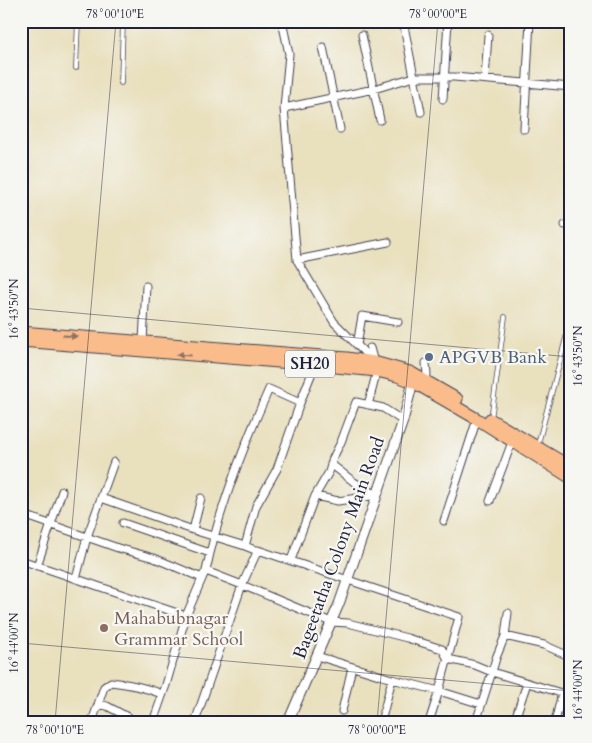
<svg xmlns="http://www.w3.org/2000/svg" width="592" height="743" font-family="Cardo,serif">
  <rect width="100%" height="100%" fill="#f6f6f2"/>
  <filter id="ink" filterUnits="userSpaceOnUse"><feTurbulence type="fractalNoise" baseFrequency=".02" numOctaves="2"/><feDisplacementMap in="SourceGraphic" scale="10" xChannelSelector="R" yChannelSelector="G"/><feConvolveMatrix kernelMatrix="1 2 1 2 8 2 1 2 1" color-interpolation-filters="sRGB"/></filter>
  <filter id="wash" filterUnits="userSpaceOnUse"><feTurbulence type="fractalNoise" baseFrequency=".0096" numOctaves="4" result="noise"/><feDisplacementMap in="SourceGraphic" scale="20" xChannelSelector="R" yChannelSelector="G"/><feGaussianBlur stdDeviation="1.12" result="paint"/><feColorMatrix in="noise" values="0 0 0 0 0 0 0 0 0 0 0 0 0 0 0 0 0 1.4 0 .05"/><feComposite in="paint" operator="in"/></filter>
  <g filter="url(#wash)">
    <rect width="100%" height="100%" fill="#e9e0be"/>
  </g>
  <g filter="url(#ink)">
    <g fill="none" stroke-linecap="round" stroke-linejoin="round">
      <g stroke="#403e4f" stroke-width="5.5">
        <path id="service" d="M76 68 78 21
          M121 83 123 21
          M491 419 505 317
          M538 444 571 319"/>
      </g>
      <g stroke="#403e4f" stroke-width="9">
        <path id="minor" d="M282 21 289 54 284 108 297 260 334 322 374 362 377 371 368 405
          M403 21 421 112
          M362 35 380 120
          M323 47 340 129
          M485 79 488 35
          M569 87 571 63
          M443 99 448 21
          M284 108 374 89 414 77H454L571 87
          M524 129 530 21
          M565 225H571
          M297 260 388 242
          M143 341 146 286
          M357 345 362 316 398 322
          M370 348 373 359
          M425 380 427 375 426 363
          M300 403 277 469 256 506 245 546 255 550H258L242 585 206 571C219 508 243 447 269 389L300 403 315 365
          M331 464 354 482 377 495
          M377 495 338 501 315 496 329 472 333 458 341 442 356 402 383 408 403 421
          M101 498 193 530 245 546
          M490 501 512 442
          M21 514 118 548 154 558 202 578
          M444 521 477 419
          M123 523 210 553
          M193 530 201 498
          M258 550 459 617 439 691 392 679 381 722
          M21 560 186 616
          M291 560 315 496
          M37 566 62 491
          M76 579 87 537 114 462
          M508 613 505 636 544 645 571 657
          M317 656 392 679
          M99 704 107 706 137 722
          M342 711 352 667
          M92 722 104 687 111 682C129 684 145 687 162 694
          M153 722 166 685 186 616 204 574
          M195 722 242 585 331 622 348 623 407 638 442 649 448 659 475 665 492 672 496 658 505 636
          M429 722 439 691 481 704
          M476 722 492 672 571 696
          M514 722 527 683
          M555 722 562 693"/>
      </g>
      <g stroke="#403e4f" stroke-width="11">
        <path id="tertiary" d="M288 722 339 604 403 421 413 382"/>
      </g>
      <g stroke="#403e4f" stroke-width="13">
        <path id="primary" d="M21 332 347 358 374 362 410 372 457 399
          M21 341 315 365 377 371 397 376 413 382 477 419 571 478
          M490 419 571 467"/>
      </g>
      <use href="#service" stroke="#fff" stroke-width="4"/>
      <use href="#minor" stroke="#fff" stroke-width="7"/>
      <use href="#tertiary" stroke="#fff" stroke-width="9"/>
      <use href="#primary" stroke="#f9bc8a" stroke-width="11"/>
    </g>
    <defs><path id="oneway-solid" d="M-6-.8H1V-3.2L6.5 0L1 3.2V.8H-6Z" transform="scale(1.25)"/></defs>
    <g fill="#8e6f62">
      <use href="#oneway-solid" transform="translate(70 336) rotate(4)"/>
      <use href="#oneway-solid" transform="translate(184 355) rotate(-176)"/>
    </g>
  </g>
  <path fill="none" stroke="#22223b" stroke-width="1" stroke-opacity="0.45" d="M559 21 571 22M21 308 571 357M21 643 571 691M55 722 116 21M377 722 438 21"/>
  <circle fill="#5c6f8a" stroke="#f6f6f2" stroke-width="2" cx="429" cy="357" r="5"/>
  <circle fill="#8d6e63" stroke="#f6f6f2" stroke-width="2" cx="104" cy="628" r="5"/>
  <g text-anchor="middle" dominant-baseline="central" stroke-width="4.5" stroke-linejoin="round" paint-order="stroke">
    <rect fill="#f6f6f2" stroke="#626272" stroke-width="1" x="285" y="350.5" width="50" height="27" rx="4"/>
    <g font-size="16" font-weight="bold" fill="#22223b">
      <text x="310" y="364">SH20</text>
    </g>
    <g font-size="18" fill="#4e5e75" stroke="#f6f6f2" text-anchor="start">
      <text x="439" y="357">APGVB Bank</text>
    </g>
    <g font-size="18" fill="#22223b" stroke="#f6f6f2">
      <text transform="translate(339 548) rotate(-70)">Bageetatha Colony Main Road</text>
    </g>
    <g font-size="18" fill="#785e54" stroke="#f6f6f2" text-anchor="start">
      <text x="114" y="618">Mahabubnagar<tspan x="114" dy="21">Grammar School</tspan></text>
    </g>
  </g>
  <rect width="592" height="743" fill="none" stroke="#f6f6f2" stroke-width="55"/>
  <rect x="28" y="28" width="536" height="688" fill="none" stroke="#22223b" stroke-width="2"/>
  <g font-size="12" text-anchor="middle" fill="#22223b">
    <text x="115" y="18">78°00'10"E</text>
    <text x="438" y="18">78°00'00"E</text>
    <text transform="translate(14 309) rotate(-90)" y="4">16°43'50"N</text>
    <text transform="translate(578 356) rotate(-90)" y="4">16°43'50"N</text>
    <text transform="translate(14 643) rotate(-90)" y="4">16°44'00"N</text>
    <text transform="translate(578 690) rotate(-90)" y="4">16°44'00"N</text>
    <text x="55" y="734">78°00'10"E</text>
    <text x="377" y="734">78°00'00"E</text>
  </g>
</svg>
